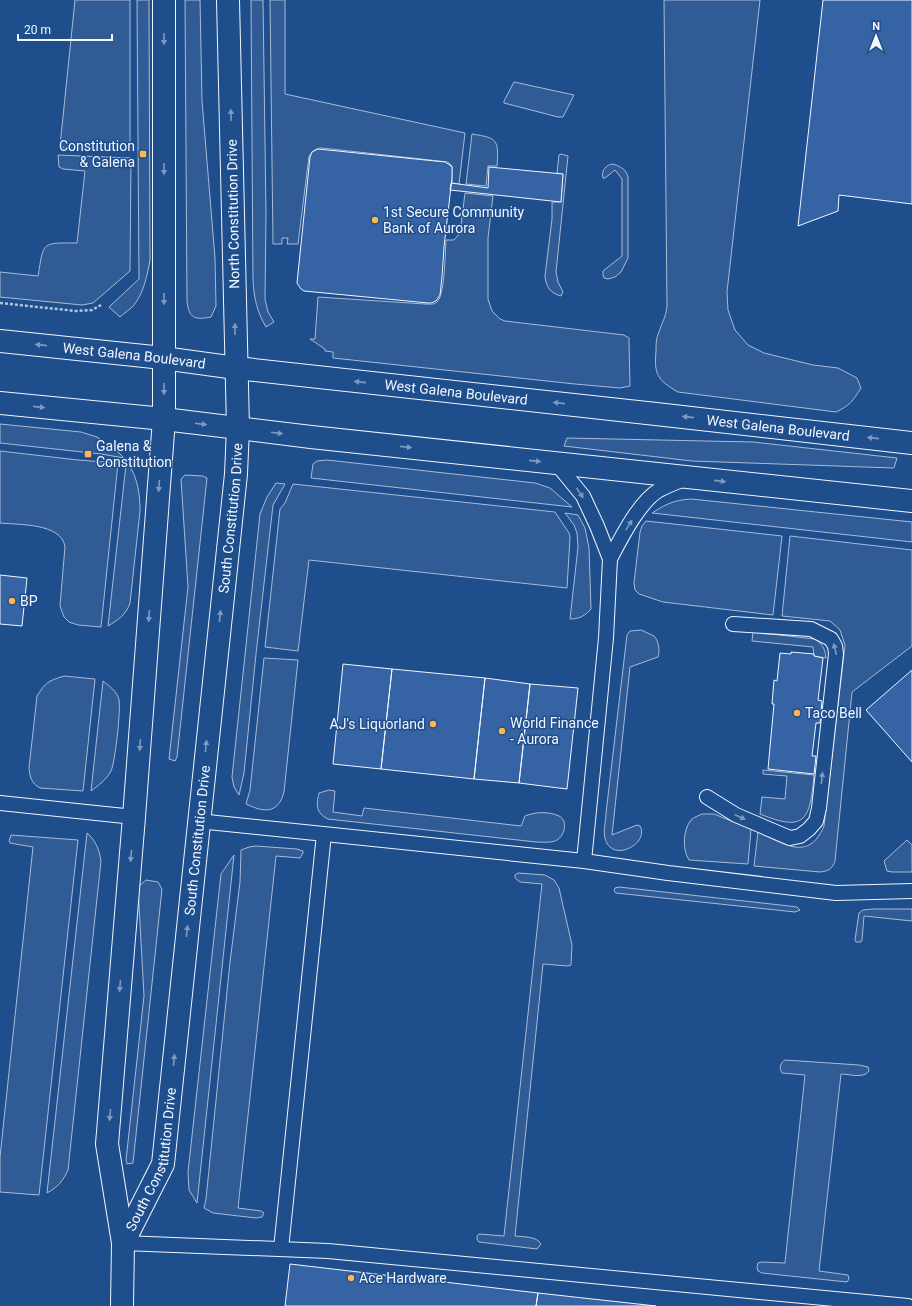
<svg xmlns="http://www.w3.org/2000/svg" width="912" height="1306" font-family="Roboto,sans-serif">
  <rect width="100%" height="100%" fill="#1f4e8c"/>
  <path fill="#305b95" stroke="#a8bbd7" d="M75 0H130V150L65 148 60 146Z
    M137 0H149L150 260C147 276 144 292 134 305 131 309 124 313 120 317L109 307 139 279Z
    M185 0H200L202 101 215 258 216 306 211 317C195 320 189 319 187 301Z
    M251 0H263L266 214 265 299 268 312 274 322 266 327C257 312 254 298 253 280Z
    M270 0H285V94L465 133 459 184 452 183V166L448 162 322 148C315 148 313 151 309 156L298 244H287L288 238H282V244H273Z
    M664 0H760L727 292 728 310 735 330 748 345 764 353 813 365 838 368 857 378 861 388C853 401 849 406 836 412L678 392C657 380 654 374 656 351 656 345 656 338 659 332 662 322 666 317 667 306Z
    M514 82 574 95 563 117H558L504 103V101Z
    M472 134C497 138 499 139 497 166H488L486 186 466 184Z
    M561 154 568 156 556 272 558 282 563 292 561 296C550 293 546 287 545 276L552 219V202H561L563 174 557 173 559 155Z
    M58 155 131 158 130 271 93 303 82 305 0 297V272L38 276C44 241 41 243 77 243L85 171 63 169 59 167Z
    M613 164C621 167 626 169 628 177V258L621 272 615 277 608 279 604 278 603 275V271L622 256V179L615 170 605 178H603C601 170 606 165 613 164Z
    M465 193 493 196 488 238V299L492 311 500 319 505 321 624 335 629 338V342L630 386 620 388 575 384 333 358V352L325 351V349L310 339H315L318 297 425 304C429 304 434 305 437 302 445 295 445 253 446 240H454L460 233Z
    M0 424 81 432 97 437 117 451 124 458 101 454 0 443Z
    M567 438 753 442 897 458 894 468 692 461 564 446Z
    M0 451 78 460 118 463 101 627 78 625 69 622 64 617 60 606 65 546C60 523 20 525 0 523Z
    M327 460 535 483 550 488 572 507 311 478 313 464 317 461Z
    M126 465H129C138 479 140 495 140 511L130 603C126 615 118 620 108 626Z
    M185 475 203 476 207 478 177 757 175 761 169 759 188 587 181 479Z
    M276 483 285 484 273 505 256 654 244 773 239 795 234 787 232 777 260 514 267 497Z
    M293 484 555 512 569 533 570 537 567 588 309 560 298 651 265 647 280 509 285 503Z
    M691 499 912 522V542L652 513C666 504 674 500 691 499Z
    M565 513 578 515 585 528 589 548 591 609C585 616 579 619 570 619L578 547 577 533 574 525Z
    M646 521 782 536 773 615 663 602 639 594 635 590 634 583 640 532 642 526Z
    M790 536 912 550V646L852 692 835 861C832 869 829 871 820 872L754 866 758 832C784 844 809 862 824 826L845 645 840 630 830 621 782 616Z
    M641 630 654 636C659 642 660 650 658 657L630 667 612 835 637 825 640 826C650 844 611 864 605 838 603 830 606 821 606 813L627 635 630 631Z
    M753 632 815 639C822 644 825 648 826 658L814 656 813 647 752 641Z
    M264 658 298 660 284 792C278 815 263 812 246 804L250 790Z
    M64 676 95 679 83 791 40 788C31 783 30 777 29 768L37 696C46 682 48 681 64 676Z
    M103 681C109 686 117 691 119 700 121 709 115 763 111 771 106 780 99 785 91 791Z
    M763 770 814 775C810 819 806 833 760 814L762 797 785 799 787 776 763 774Z
    M329 790 335 791 333 812 362 816 364 808 521 826 525 816C535 812 548 811 559 816 569 821 564 838 555 841 550 843 541 842 536 842L328 819C316 813 316 805 319 793Z
    M702 814H714L751 829 748 864 689 860C682 849 683 830 691 820 694 817 698 816 702 814Z
    M87 833C96 841 99 849 101 861L68 1170C63 1181 58 1187 47 1193Z
    M11 835 78 840 39 1195 0 1192V1157L33 847 10 843 9 841Z
    M907 840 912 845V872H892L887 871 884 861Z
    M256 846 297 849 303 851V853L300 858 276 856 238 1208 261 1211 264 1213 262 1217 256 1218 213 1213 204 1208 206 1199 230 962 240 882 241 850 249 847Z
    M234 855 197 1203 189 1190 188 1172 221 874Z
    M518 873 545 875 554 880 559 888 572 945 571 965 568 966 543 964 515 1236C523 1237 537 1236 541 1244L537 1249 479 1242 477 1239V1236L479 1234 504 1236 542 884 520 882 515 878V875Z
    M146 880 158 882 162 889 133 1163 127 1164 126 1160 144 996 138 887Z
    M619 887 789 906 797 907 800 910 795 912 616 893 614 891 615 888Z
    M873 909H912V921L864 916 862 940 861 942H856L855 940 859 913 863 910Z
    M785 1060 859 1065 868 1067 869 1071C864 1079 849 1074 841 1074L819 1271 848 1275 849 1279 847 1282 762 1273 758 1271 757 1267 758 1263 761 1262 785 1263 805 1075 782 1073C779 1068 780 1063 785 1060Z"/>
  <path fill="#3563a3" stroke="#f2f6ff" d="M823 0H912V204L839 195 838 211 798 226Z
    M318 149 445 162 450 165 452 167V178L444 247 442 277 440 295 436 301 431 303H428L304 291 301 289 297 283 310 157 312 152Z
    M489 167 563 174 561 202 450 190 451 183 488 188Z
    M0 575 27 578 22 626 0 624Z
    M791 652 814 654V656L823 658 818 700 822 701 820 723H816L812 756H816L814 774 768 769 774 704H772L774 680 777 681 780 653 791 654Z
    M343 664 392 669 381 769 333 764Z
    M392 669 485 678 474 779 381 769Z
    M912 670V762L866 710Z
    M485 678 530 684 519 783 474 779Z
    M530 684 578 688 567 789 519 783Z
    M290 1264 538 1293 536 1306H285Z
    M538 1293 656 1306H536Z"/>
  <g fill="none" stroke-linecap="round" stroke-linejoin="round">
    <g stroke="#f2f6ff" stroke-width="16">
      <path id="lane" d="M556 463 583 496 597 526 610 559 606 638 584 861
        M610 559C621 538 639 502 659 490 667 486 676 482 685 479
        M707 797 736 815 790 838 800 836 809 829 816 821 819 808 836 654 835 646 831 639 811 629 733 624
        M0 803 134 817
        M198 821 584 861 668 873 836 893 912 891
        M123 1243 328 1251 908 1306
        M281 1249 324 834"/>
    </g>
    <g stroke="#f2f6ff" stroke-width="24">
      <g id="street">
        <path id="s1" d="M123 1243 163 1164 236 474 238 428 228 0"/>
        <path d="M122 1306 123 1243 107 1144 134 817 164 419V0"/>
      </g>
    </g>
    <g stroke="#f2f6ff" stroke-width="24">
      <g id="primary">
        <path id="s2" d="M0 341 163 358 236 368 656 414 912 443"/>
        <path d="M0 403 164 419 311 437 912 501"/>
      </g>
    </g>
    <path stroke="#b3c4dc" stroke-width="2.5" stroke-dasharray="3 2" stroke-linecap="butt" d="M0 303 76 311 92 310 101 305"/>
    <use href="#lane" stroke="#1f4e8c" stroke-width="14"/>
    <use href="#street" stroke="#1f4e8c" stroke-width="22"/>
    <use href="#primary" stroke="#1f4e8c" stroke-width="22"/>
  </g>
  <defs><path id="oneway-solid" d="M-6-.8H1V-3.2L6.5 0L1 3.2V.8H-6Z"/></defs>
  <g fill="#7e9ac0">
    <use href="#oneway-solid" transform="translate(164 39) rotate(90)"/>
    <use href="#oneway-solid" transform="translate(231 115) rotate(-91)"/>
    <use href="#oneway-solid" transform="translate(164 169) rotate(90)"/>
    <use href="#oneway-solid" transform="translate(164 299) rotate(90)"/>
    <use href="#oneway-solid" transform="translate(235 329) rotate(-91)"/>
    <use href="#oneway-solid" transform="translate(41 345) rotate(-174)"/>
    <use href="#oneway-solid" transform="translate(360 382) rotate(-174)"/>
    <use href="#oneway-solid" transform="translate(164 389) rotate(90)"/>
    <use href="#oneway-solid" transform="translate(559 403) rotate(-174)"/>
    <use href="#oneway-solid" transform="translate(39 407) rotate(6)"/>
    <use href="#oneway-solid" transform="translate(688 417) rotate(-174)"/>
    <use href="#oneway-solid" transform="translate(201 424) rotate(7)"/>
    <use href="#oneway-solid" transform="translate(277 433) rotate(7)"/>
    <use href="#oneway-solid" transform="translate(873 438) rotate(-174)"/>
    <use href="#oneway-solid" transform="translate(406 447) rotate(6)"/>
    <use href="#oneway-solid" transform="translate(535 461) rotate(6)"/>
    <use href="#oneway-solid" transform="translate(720 481) rotate(6)"/>
    <use href="#oneway-solid" transform="translate(159 486) rotate(94)"/>
    <use href="#oneway-solid" transform="translate(580 493) rotate(56)"/>
    <use href="#oneway-solid" transform="translate(629 525) rotate(-58)"/>
    <use href="#oneway-solid" transform="translate(149 616) rotate(94)"/>
    <use href="#oneway-solid" transform="translate(220 616) rotate(-84)"/>
    <use href="#oneway-solid" transform="translate(835 649) rotate(-103)"/>
    <use href="#oneway-solid" transform="translate(140 745) rotate(94)"/>
    <use href="#oneway-solid" transform="translate(206 746) rotate(-84)"/>
    <use href="#oneway-solid" transform="translate(822 778) rotate(-83)"/>
    <use href="#oneway-solid" transform="translate(740 817) rotate(25)"/>
    <use href="#oneway-solid" transform="translate(131 856) rotate(95)"/>
    <use href="#oneway-solid" transform="translate(187 931) rotate(-84)"/>
    <use href="#oneway-solid" transform="translate(120 986) rotate(95)"/>
    <use href="#oneway-solid" transform="translate(174 1060) rotate(-84)"/>
    <use href="#oneway-solid" transform="translate(110 1115) rotate(95)"/>
  </g>
  <g fill="#ffb74d" stroke="#1f4e8c" stroke-width="1.5">
    <rect x="139" y="150" width="8" height="8" rx="2"/>
    <circle cx="375" cy="220" r="4"/>
    <rect x="84" y="450" width="8" height="8" rx="2"/>
    <circle cx="12" cy="601" r="4"/>
    <circle cx="797" cy="713" r="4"/>
    <circle cx="433" cy="724" r="4"/>
    <circle cx="502" cy="731" r="4"/>
    <circle cx="351" cy="1278" r="4"/>
  </g>
  <g text-anchor="middle" dominant-baseline="central" stroke-width="3" stroke-linejoin="round" paint-order="stroke">
    <g font-size="14" fill="#f2f6ff" stroke="#1f4e8c" text-anchor="start">
      <text x="135" y="146" text-anchor="end">Constitution<tspan x="135" dy="16">&amp; Galena</tspan></text>
      <text x="383" y="212">1st Secure Community<tspan x="383" dy="16">Bank of Aurora</tspan></text>
      <text x="96" y="446">Galena &amp;<tspan x="96" dy="16">Constitution</tspan></text>
      <text x="20" y="601">BP</text>
      <text x="805" y="713">Taco Bell</text>
      <text x="510" y="723">World Finance<tspan x="510" dy="16">- Aurora</tspan></text>
      <text x="425" y="724" text-anchor="end">AJ's Liquorland</text>
      <text x="359" y="1278">Ace Hardware</text>
    </g>
    <g font-size="14" fill="#f2f6ff" stroke="#1f4e8c">
      <text transform="translate(233 214) rotate(-91)">North Constitution Drive</text>
      <text stroke="none"><textPath href="#s2" startOffset="135">West Galena Boulevard</textPath></text>
      <text stroke="none"><textPath href="#s2" startOffset="459">West Galena Boulevard</textPath></text>
      <text stroke="none"><textPath href="#s2" startOffset="783">West Galena Boulevard</textPath></text>
      <text stroke="none"><textPath href="#s1" startOffset="738">South Constitution Drive</textPath></text>
      <text stroke="none"><textPath href="#s1" startOffset="414">South Constitution Drive</textPath></text>
      <text stroke="none"><textPath href="#s1" startOffset="90">South Constitution Drive</textPath></text>
    </g>
  </g>
  <g transform="translate(876 36)" stroke="#1f4e8c" stroke-width="3" paint-order="stroke">
  <path d="M0-3L7 15L0 10L-7 15Z" fill="#f2f6ff"/>
  <text y="-6" font-size="11" font-weight="bold" text-anchor="middle" fill="#f2f6ff">N</text>
  </g>
  <path d="M18 34v6h94v-6" fill="none" stroke="#f2f6ff" stroke-width="2"/>
  <text x="24" y="34" font-size="12" fill="#f2f6ff" stroke="#1f4e8c" stroke-width="3" paint-order="stroke">20 m</text>
</svg>
